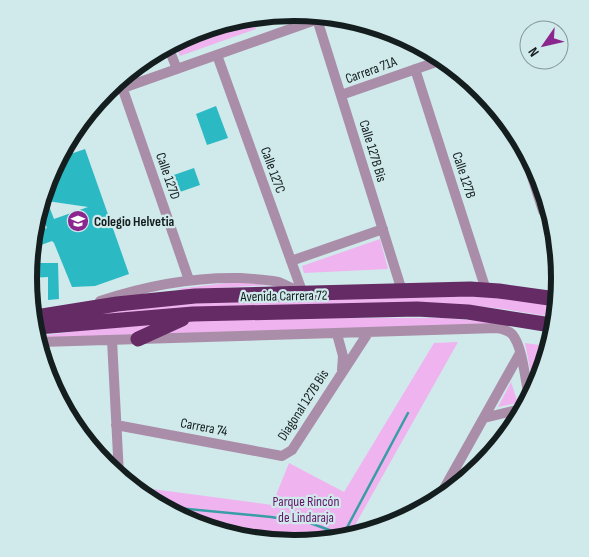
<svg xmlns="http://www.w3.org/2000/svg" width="589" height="557" font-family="'Sofia Sans Condensed',sans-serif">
  <rect width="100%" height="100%" fill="#d0e9eb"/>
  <path fill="#efb4ef" d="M253 21 256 29 180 56 175 44 193 33Z
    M380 239 388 269 304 273 302 266Z
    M235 282 271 285 184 290 176 289Z
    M468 296 503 298 555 306 553 317 504 309 468 305 67 318 123 309 195 302Z
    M272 318H444L515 324 158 334 192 319Z
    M158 320 138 336 40 338V336Z
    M458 342 350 534 295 544 228 531 189 522 137 487 272 505 289 463 344 492 434 343Z
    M525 343 547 346 540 381 534 390Z
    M511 382 518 403 498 407Z"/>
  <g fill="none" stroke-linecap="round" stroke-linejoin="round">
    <path stroke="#399da6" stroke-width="2.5" d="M167 507 271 517 310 523 343 535 408 413"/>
  </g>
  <path fill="#2bb9c4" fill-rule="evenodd" d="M216 106 228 138 207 145 196 114Z
    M85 149 129 274 95 286 72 287 54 243 52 241 41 245 37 234 38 231 47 228 41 213 45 196 53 194 56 178 48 179 49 176 62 157ZM47 201 88 207 54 219Z
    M194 168 200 185 177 193 171 176Z
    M32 263H58L59 299 48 300V277L29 278Z"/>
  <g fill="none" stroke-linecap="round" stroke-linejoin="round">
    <path stroke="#aa8ea9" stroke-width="10" d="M317 19 402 291
      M169 49 177 69
      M217 55 303 294
      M415 69 486 290
      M120 81 189 280
      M123 88 321 18
      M341 95 439 61
      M524 152 543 211
      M291 261 383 229
      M100 301C145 286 192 277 240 278 253 279 266 279 279 282 286 285 293 289 300 292
      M337 334 343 356 342 370
      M112 340 119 475
      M41 342 497 328C503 329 508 330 512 334 523 347 525 380 529 397
      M484 418 521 409
      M116 425 282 456 292 450 368 333
      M441 494 520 353"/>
    <path stroke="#642b65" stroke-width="15" d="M36 317 117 304 195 296 470 289 499 291 556 299
      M38 327 193 314 417 309 468 312 551 325
      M138 339 182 319"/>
  </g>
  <defs>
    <g id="school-disc" transform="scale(1.125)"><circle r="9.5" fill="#8a268e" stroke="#d0e9eb"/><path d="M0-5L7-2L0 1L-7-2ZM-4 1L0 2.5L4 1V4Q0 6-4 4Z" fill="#fff"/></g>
  </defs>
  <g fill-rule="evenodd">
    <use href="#school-disc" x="78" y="221"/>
  </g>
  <g text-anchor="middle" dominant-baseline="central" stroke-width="4.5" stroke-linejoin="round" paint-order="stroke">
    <g font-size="14" fill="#141e1f" stroke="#d0e9eb">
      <text transform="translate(371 70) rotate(-20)">Carrera 71A</text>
      <text transform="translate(373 151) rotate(73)">Calle 127B Bis</text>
      <text transform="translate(273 170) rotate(70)">Calle 127C</text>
      <text transform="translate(464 175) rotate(72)">Calle 127B</text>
      <text transform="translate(168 176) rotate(71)">Calle 127D</text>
      <text transform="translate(284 296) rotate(-1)">Avenida Carrera 72</text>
      <text transform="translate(303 405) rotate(-57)">Diagonal 127B Bis</text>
      <text transform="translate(204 427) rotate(11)">Carrera 74</text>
    </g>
    <g font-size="14" font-weight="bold" fill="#141e1f" stroke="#d0e9eb" text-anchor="start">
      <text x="94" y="221">Colegio Helvetia</text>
    </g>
    <g font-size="14" fill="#621565" stroke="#d0e9eb">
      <text x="306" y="501">Parque Rincón<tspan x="306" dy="16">de Lindaraja</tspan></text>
    </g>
  </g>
  <path d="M0 0H589V557H0ZM37 278a257 257 0 1 1 514 0a257 257 0 1 1-514 0Z" fill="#d0e9eb" fill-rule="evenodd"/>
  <path fill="none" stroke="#141e1f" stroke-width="6" d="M37 278a257 257 0 1 1 514 0a257 257 0 1 1-514 0Z"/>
  <g transform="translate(544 45) rotate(236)"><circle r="24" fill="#d0e9eb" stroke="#859899"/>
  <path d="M0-4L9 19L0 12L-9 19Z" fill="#8a268e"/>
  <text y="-8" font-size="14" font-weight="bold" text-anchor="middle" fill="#141e1f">N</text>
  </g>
</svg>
